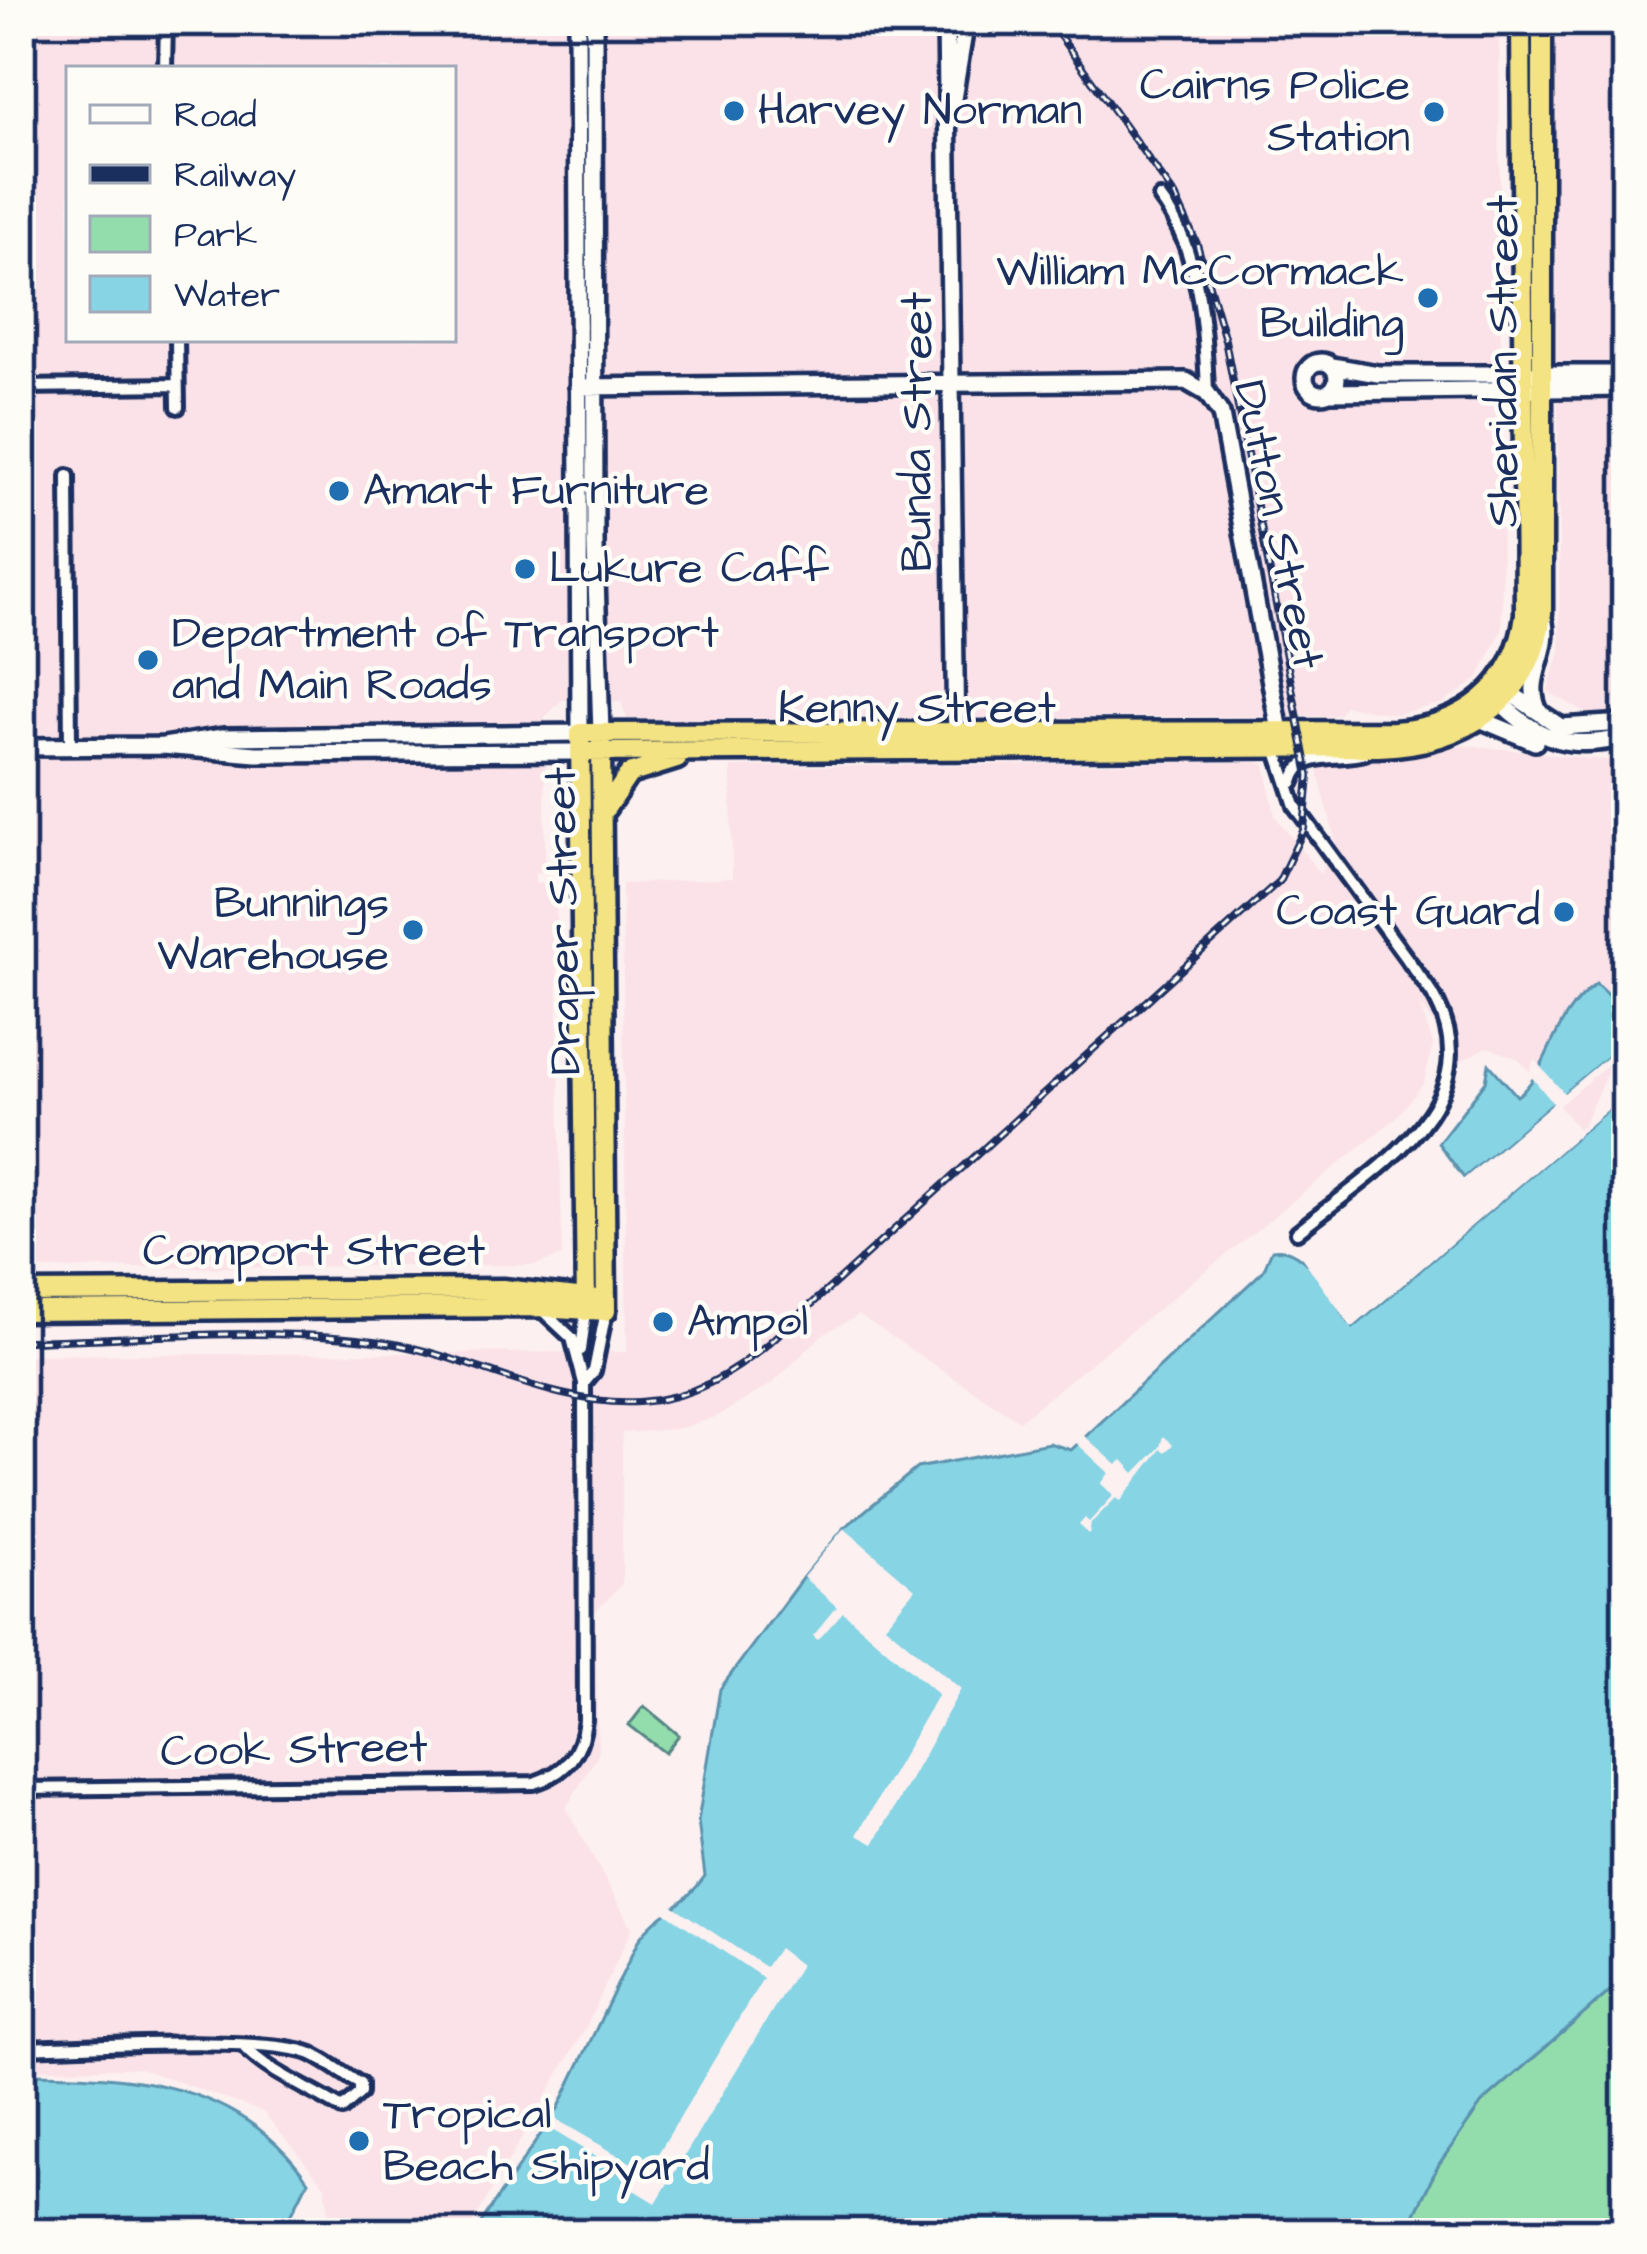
<svg xmlns="http://www.w3.org/2000/svg" width="1647" height="2254" font-family="'Architects Daughter',sans-serif">
  <rect width="100%" height="100%" fill="#fcf0f0"/>
  <filter id="ink" filterUnits="userSpaceOnUse"><feTurbulence type="fractalNoise" baseFrequency=".00833" numOctaves="2"/><feDisplacementMap in="SourceGraphic" scale="24" xChannelSelector="R" yChannelSelector="G"/><feConvolveMatrix kernelMatrix="1 2 1 2 8 2 1 2 1" color-interpolation-filters="sRGB"/></filter>
  <g filter="url(#ink)">
    <path fill="#fbe2e8" fill-rule="evenodd" d="M21 21H1499L1502 630 1478 679 1444 703 1396 714 1344 706 1340 714 1326 716 627 719 621 702 562 700 545 717V871L535 873V883H556L562 1256 534 1265 21 1269ZM69 69H453V339H69Z
      M1554 21H1626V711L1609 714 1586 713 1547 691 1560 652Z
      M1465 745 1613 761 1626 758V1032L1580 1131 1519 1059 1487 1047 1461 1061 1419 1004 1433 1044 1424 1083 1396 1118 1019 1421 859 1315 823 1334 773 1383 716 1417 677 1429 622 1433V1584L595 1612 598 1754 566 1808 632 1928 586 2027 467 2233H332L325 2186 263 2112 139 2068 21 2069V1355L627 1352 622 884 732 878 731 767 1258 762 1265 765 1275 816 1320 874 1336 843 1317 768Z"/>
    <path fill="#93ddac" stroke="#578685" stroke-width="3" d="M644 1706 679 1735 665 1753 629 1725Z
      M1626 1977V2233H1405L1439 2164 1482 2103Z"/>
    <path fill="#86d4e4" stroke="#5b92ae" stroke-width="3" d="M1596 984 1626 1013V1066L1613 1052 1464 1178 1438 1143 1486 1081 1489 1064 1517 1096C1551 1071 1549 1018 1596 984Z
      M1626 1094V1977L1482 2103 1439 2164 1405 2233H474L559 2107 639 1939C660 1910 682 1909 705 1876L698 1821 720 1689 803 1577 844 1528 917 1468 1049 1443 1071 1450 1263 1271 1272 1250C1308 1243 1334 1305 1353 1328Z
      M21 2074C132 2074 240 2082 308 2181L291 2215 302 2233H21Z"/>
    <path fill="#fcf0f0" d="M1613 1052 1626 1072 1613 1060 1468 1182H1460L1553 1103 1529 1074 1534 1059 1564 1093Z
      M1626 1088V1094L1352 1328 1302 1258 1306 1254 1334 1287 1333 1295 1353 1320Z
      M1081 1433 1117 1465 1123 1460 1135 1473 1160 1447 1163 1436 1173 1445 1165 1452 1161 1449 1121 1501 1116 1498 1091 1523 1089 1535 1079 1525 1085 1518 1089 1522 1114 1495 1101 1484 1109 1473 1073 1440Z
      M844 1528 915 1589 885 1625 961 1689 874 1844 857 1835 938 1694 843 1612 818 1640 813 1636 837 1607 803 1577Z
      M672 1905 765 1967 778 1948 800 1965 656 2203 633 2189 636 2182 599 2159 596 2164V2157L541 2123 547 2114 647 2172 763 1978 660 1909Z"/>
    <g fill="none" stroke-linecap="round" stroke-linejoin="round">
      <g stroke="#1b2f5e" stroke-width="20">
        <path id="street" d="M165 69 166 21
          M1160 198C1200 250 1205 329 1207 393
          M177 339 178 407
          M21 387 177 385
          M68 476 70 747
          M1276 748 1295 806 1432 993C1497 1103 1371 1172 1297 1232
          M1293 782C1301 748 1339 761 1365 753
          M581 1350 586 1311
          M584 1383 594 1371 606 1311
          M21 1789 534 1783C566 1773 581 1754 585 1720L584 1383 572 1338 541 1309
          M21 2048C79 2047 269 2035 312 2054 329 2062 344 2074 360 2084V2093L342 2109C313 2090 267 2072 245 2047"/>
      </g>
      <g stroke="#1b2f5e" stroke-width="24">
        <path id="secondary" d="M594 21 595 547 601 733
          M946 21 956 744
          M953 99 966 21
          M1305 378a16 16 0 1 1 32 0a16 16 0 1 1-32 0Z
          M1332 366 1378 374H1626
          M578 387 1186 381 1207 393 1221 414 1280 731
          M1330 392 1626 388
          M1510 693 1561 727 1626 723
          M1501 703C1541 742 1572 750 1626 737
          M1540 713C1522 680 1550 656 1544 622
          M1482 720 1535 742
          M163 746 223 737 580 733 577 21
          M21 747 163 746 256 754 580 752"/>
      </g>
      <g stroke="#1b2f5e" stroke-width="27">
        <path id="highway" d="M580 752 1379 747C1463 744 1532 703 1542 613V21
          M606 808 629 774 677 759
          M21 1292 503 1289 596 1299
          M21 1311 539 1307 606 1311 601 744
          M586 1311 580 733 1394 731C1464 726 1516 687 1525 614L1521 21"/>
      </g>
      <use href="#street" stroke="#fdfcf7" stroke-width="10"/>
      <use href="#secondary" stroke="#fdfcf7" stroke-width="15"/>
      <use href="#highway" stroke="#f4e382" stroke-width="18"/>
      <g stroke="#1b2f5e" stroke-width="8">
        <path id="rail" d="M21 1341C139 1339 273 1325 389 1343 472 1357 553 1407 639 1402 690 1399 732 1375 770 1342L1279 881 1304 829 1309 776 1225 340 1197 244 1175 196 1049 21"/>
      </g>
      <use href="#rail" stroke="#fdfcf7" stroke-width="3" stroke-dasharray="9" stroke-linecap="butt"/>
    </g>
  </g>
  <g fill="#1f6fb2" stroke="#fdfcf7" stroke-width="4.5">
    <circle cx="734" cy="111" r="12"/>
    <circle cx="1434" cy="112" r="12"/>
    <circle cx="1428" cy="298" r="12"/>
    <circle cx="339" cy="491" r="12"/>
    <circle cx="525" cy="569" r="12"/>
    <circle cx="148" cy="660" r="12"/>
    <circle cx="1564" cy="912" r="12"/>
    <circle cx="413" cy="930" r="12"/>
    <circle cx="663" cy="1322" r="12"/>
    <circle cx="359" cy="2141" r="12"/>
  </g>
  <g text-anchor="middle" dominant-baseline="central" stroke-width="9" stroke-linejoin="round" paint-order="stroke">
    <g font-size="45" fill="#1b2f5e" stroke="#fdfcf7" text-anchor="start">
      <text x="1410" y="86" text-anchor="end">Cairns Police<tspan x="1410" dy="52">Station</tspan></text>
      <text x="758" y="111">Harvey Norman</text>
      <text x="1404" y="272" text-anchor="end">William McCormack<tspan x="1404" dy="52">Building</tspan></text>
      <text x="363" y="491">Amart Furniture</text>
      <text x="549" y="569">Lukure Caff</text>
      <text x="172" y="634">Department of Transport<tspan x="172" dy="52">and Main Roads</tspan></text>
      <text x="389" y="904" text-anchor="end">Bunnings<tspan x="389" dy="52">Warehouse</tspan></text>
      <text x="1540" y="912" text-anchor="end">Coast Guard</text>
      <text x="687" y="1322">Ampol</text>
      <text x="383" y="2115">Tropical<tspan x="383" dy="52">Beach Shipyard</tspan></text>
    </g>
    <g font-size="45" fill="#1b2f5e" stroke="#fdfcf7">
      <text transform="translate(1504 361) rotate(-90)">Sheridan Street</text>
      <text transform="translate(918 432) rotate(-90)">Bunda Street</text>
      <text transform="translate(1278 525) rotate(78)">Dutton Street</text>
      <text x="917" y="709">Kenny Street</text>
      <text transform="translate(564 921) rotate(-91)">Draper Street</text>
      <text x="314" y="1252">Comport Street</text>
      <text transform="translate(294 1750) rotate(-1)">Cook Street</text>
    </g>
  </g>
  <rect width="1647" height="2254" fill="none" stroke="#fdfcf7" stroke-width="72"/>
  <rect x="36" y="36" width="1575" height="2182" fill="none" stroke="#1b2f5e" stroke-width="4.5" filter="url(#ink)"/>
  <rect x="66" y="66" width="390" height="276" fill="#fdfcf7" stroke="#a3aaba" stroke-width="3"/>
  <rect x="90" y="105" width="60" height="18" fill="#fdfcf7" stroke="#a3aaba" stroke-width="3"/>
  <text x="174" y="126" font-size="36" fill="#1b2f5e">Road</text>
  <rect x="90" y="165" width="60" height="18" fill="#1b2f5e" stroke="#a3aaba" stroke-width="3"/>
  <text x="174" y="186" font-size="36" fill="#1b2f5e">Railway</text>
  <rect x="90" y="216" width="60" height="36" fill="#93ddac" stroke="#a3aaba" stroke-width="3"/>
  <text x="174" y="246" font-size="36" fill="#1b2f5e">Park</text>
  <rect x="90" y="276" width="60" height="36" fill="#86d4e4" stroke="#a3aaba" stroke-width="3"/>
  <text x="174" y="306" font-size="36" fill="#1b2f5e">Water</text>
</svg>
